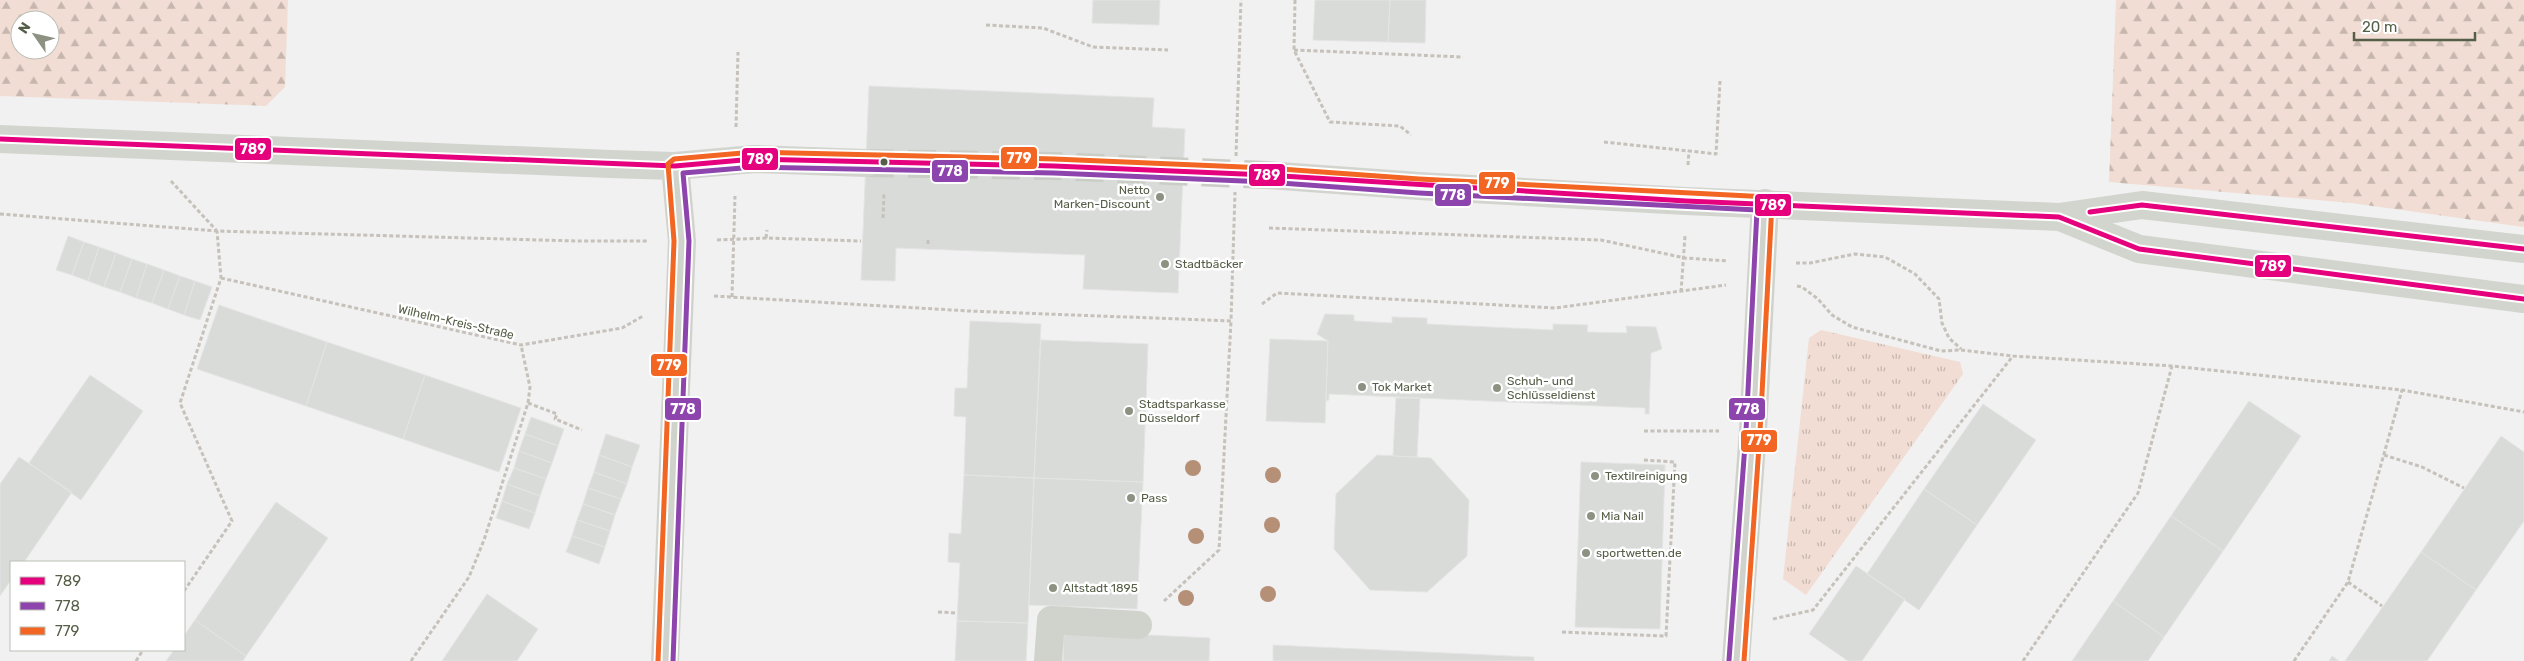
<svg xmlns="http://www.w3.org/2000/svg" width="2524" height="661" font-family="Rubik,sans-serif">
  <defs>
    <pattern id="forest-firs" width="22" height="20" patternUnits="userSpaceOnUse" patternTransform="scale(1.25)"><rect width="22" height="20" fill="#f1ddd4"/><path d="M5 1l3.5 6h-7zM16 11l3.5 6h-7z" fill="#c6b6ae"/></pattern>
    <pattern id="park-tufts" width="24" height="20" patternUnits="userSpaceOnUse" patternTransform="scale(1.25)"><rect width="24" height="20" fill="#f1ddd4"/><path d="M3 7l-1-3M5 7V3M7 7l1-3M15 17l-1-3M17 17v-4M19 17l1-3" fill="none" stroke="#c6b6ae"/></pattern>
  </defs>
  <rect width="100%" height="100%" fill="#f1f1f1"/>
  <path fill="url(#forest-firs)" fill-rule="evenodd" d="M0 0H288L285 87 266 106 0 96ZM20 20H50V50H20Z
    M2116 0H2524V227L2351 203 2109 182Z"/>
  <path fill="url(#park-tufts)" d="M1821 330 1960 362 1963 374 1806 595 1783 579 1809 338Z"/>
  <path fill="#d9dbd8" stroke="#e3e4e3" d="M1093 0H1160L1159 25 1092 23Z
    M1315 0H1390L1388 42 1313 40Z
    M1390 0H1426L1425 43 1388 42Z
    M869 86 1154 98 1152 127 1185 129 1178 293 1083 289 1085 255 896 248 895 281 861 280Z
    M68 236 84 242 72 275 56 270Z
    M84 242 99 247 88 281 72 275Z
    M99 247 116 253 104 287 88 281Z
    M116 253 132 259 120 292 104 287Z
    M132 259 147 264 136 298 120 292Z
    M147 264 164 270 152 303 136 298Z
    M164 270 180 276 168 309 152 303Z
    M180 276 195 281 184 315 168 309Z
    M195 281 212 287 200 320 184 315Z
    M219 305 327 342 306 406 197 369Z
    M1325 314 1354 315V321L1392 323V317L1427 318V324L1553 330V324L1588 325 1587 332 1627 333 1626 326 1656 327 1662 349 1651 353 1649 414H1645V408L1329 394V400L1326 401 1328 341 1317 334Z
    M970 321 1041 324 1034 478 964 475 966 417 954 416 955 388H967Z
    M1270 339 1328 341 1325 423 1266 421Z
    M1041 340 1148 344 1143 482 1034 478Z
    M327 342 425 375 403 439 306 406Z
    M90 375 143 411 81 500 29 463Z
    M425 375 521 408 499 472 403 439Z
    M1396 398H1420L1417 457 1393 456Z
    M2249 401 2301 436 2223 551 2171 516Z
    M1983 404 2036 440 1977 525 1924 489Z
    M531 417 564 429 558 446 525 434Z
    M525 434 558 446 552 463 519 451Z
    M606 434 640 445 632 467 599 455Z
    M2501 436 2524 452V521L2476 590 2421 552Z
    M519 451 552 463 546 479 514 468Z
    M599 455 632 467 627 484 594 472Z
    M1377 455 1431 458 1469 500 1467 556 1427 592 1370 590 1334 549 1336 494Z
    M19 457 72 492 24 562H11V580L0 596V484Z
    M1581 462 1665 465 1660 629 1575 627Z
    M514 468 546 479 540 496 507 484Z
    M594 472 627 484 621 499 588 488Z
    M964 475 1034 478 1028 623 957 621 960 563 948 562 949 533 961 534Z
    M1034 478 1143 482 1137 609 1029 605Z
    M507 484 540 496 535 513 502 501Z
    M588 488 621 499 615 515 583 504Z
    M1924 489 1977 525 1919 610 1867 574Z
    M502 501 535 513 529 529 496 518Z
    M276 502 328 538 246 656 195 620Z
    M583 504 615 515 610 531 577 520Z
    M2171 516 2223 551 2164 637 2113 601Z
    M577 520 610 531 605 547 572 536Z
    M572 536 605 547 599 564 566 552Z
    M2421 552 2476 590 2427 661H2345Z
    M1856 566 1905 599 1862 661H1848L1809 634Z
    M487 594 538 629 517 661H442Z
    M2113 601 2164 637 2148 661H2072Z
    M195 620 246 656 243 661H166L174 650H184V636Z
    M957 621 1028 623 1026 661H955Z
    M1064 631 1210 638 1209 661H1063Z
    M1273 645 1534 657V661H1273Z
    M2332 656 2339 661H2329Z"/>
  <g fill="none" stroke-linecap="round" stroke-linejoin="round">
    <path stroke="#caccc6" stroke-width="28" stroke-dasharray="28 14" stroke-linecap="butt" d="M866 163 1054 166 1267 175"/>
    <path stroke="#c6c1ba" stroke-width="3" stroke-dasharray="4 2.5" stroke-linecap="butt" d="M1295 0 1294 50 1330 122 1400 126 1411 135
      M986 25 1043 28 1093 47 1168 50
      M1294 50 1463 57
      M736 127 738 52
      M1604 142 1689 151
      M1236 156 1241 0
      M1688 165 1689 151 1716 154 1720 81
      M171 181 216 230
      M0 214 217 231 576 241H648
      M883 218 884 193
      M1269 228 1601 240 1685 258 1728 261
      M766 238 767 230
      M717 240 766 238 861 241
      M928 244V238
      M1796 263H1810L1855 254 1885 257 1915 274 1939 299 1942 323 1949 338 1961 349
      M221 278 521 345 622 328 643 316
      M1797 286 1802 287 1818 299 1832 315 1852 327 1941 351 1961 350 2013 356 2172 366 2402 390 2524 412
      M1681 292 1685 236
      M714 296 969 311 1231 321 1235 192
      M732 297 735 196
      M1262 304 1277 293 1555 308 1726 285
      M528 403 557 414 555 419 582 430
      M1644 431H1719
      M2384 455 2422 467 2464 488
      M2348 582 2382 606
      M184 591 232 521 180 403 221 278 217 231
      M1164 601 1219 550 1231 321
      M938 612 957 613
      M1773 619 1813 610 2013 356
      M1562 632 1666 636 1675 462 1643 460
      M136 661 143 650
      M411 661 469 577 484 540 528 403 530 387 521 345
      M2023 661 2138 493 2172 366
      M2294 661 2348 582 2402 390"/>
    <path stroke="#d0d2cc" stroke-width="28" d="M665 661 682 241 675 166
      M1048 661 1051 620 1138 625
      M1736 661 1753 431 1765 203"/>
    <path stroke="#d2d4ce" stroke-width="28" d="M0 139 610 164 675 166 754 159 866 163
      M1267 175 1419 186 1686 201 2059 217 2142 205 2524 249
      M2060 217 2139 249 2524 299"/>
    <g stroke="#fff" stroke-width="9">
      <path id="bus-1" d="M0 139 675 166 754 159 1054 166 1267 175 1686 201 2059 217 2139 249 2524 299
        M2090 212 2142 205 2524 249"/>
    </g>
    <g stroke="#fff" stroke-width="9">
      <path id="bus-2" d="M673 661 689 241 683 173 754 167 1054 173 1267 182 1419 193 1757 210 1746 431 1729 660"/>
    </g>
    <g stroke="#fff" stroke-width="9">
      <path id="bus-3" d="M658 661 674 241 668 164 674 159 754 152 1054 159 1267 168 1419 179 1769 197 1772 203 1760 432 1744 661"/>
    </g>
    <use href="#bus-1" stroke="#e5007d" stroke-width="5"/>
    <use href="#bus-2" stroke="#8e44ad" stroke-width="5"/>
    <use href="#bus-3" stroke="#f26522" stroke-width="5"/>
  </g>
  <g fill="#b59077">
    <circle cx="1193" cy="468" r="8"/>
    <circle cx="1273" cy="475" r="8"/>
    <circle cx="1272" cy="525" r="8"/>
    <circle cx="1196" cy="536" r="8"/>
    <circle cx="1268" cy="594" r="8"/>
    <circle cx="1186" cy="598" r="8"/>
  </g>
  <circle fill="#555e47" stroke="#fff" stroke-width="2" cx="884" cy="162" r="4.5"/>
  <g fill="#8c9182" stroke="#fff" stroke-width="2">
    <circle cx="1160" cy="197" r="5"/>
    <circle cx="1165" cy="264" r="5"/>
    <circle cx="1362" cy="387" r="5"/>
    <circle cx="1497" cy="388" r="5"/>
    <circle cx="1129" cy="411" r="5"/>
    <circle cx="1595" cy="476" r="5"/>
    <circle cx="1131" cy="498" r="5"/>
    <circle cx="1591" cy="516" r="5"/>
    <circle cx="1586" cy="553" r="5"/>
    <circle cx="1053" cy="588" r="5"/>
  </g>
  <g text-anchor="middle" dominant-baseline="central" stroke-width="5" stroke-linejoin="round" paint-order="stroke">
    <g font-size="12" fill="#555e47" stroke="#fff" text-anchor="start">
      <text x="1150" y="190" text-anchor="end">Netto<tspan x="1150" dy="14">Marken-Discount</tspan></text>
      <text x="1175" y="264">Stadtbäcker</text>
      <text x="1507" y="381">Schuh- und<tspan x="1507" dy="14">Schlüsseldienst</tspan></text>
      <text x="1372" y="387">Tok Market</text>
      <text x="1139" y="404">Stadtsparkasse<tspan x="1139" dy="14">Düsseldorf</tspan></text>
      <text x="1605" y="476">Textilreinigung</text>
      <text x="1141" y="498">Pass</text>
      <text x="1601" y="516">Mia Nail</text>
      <text x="1596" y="553">sportwetten.de</text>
      <text x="1063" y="588">Altstadt 1895</text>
    </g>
    <g font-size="12" fill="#555e47" stroke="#fff">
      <text transform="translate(456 322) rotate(13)">Wilhelm-Kreis-Straße</text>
    </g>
  </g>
  <g stroke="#fff" stroke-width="2">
    <rect x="234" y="137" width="38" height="24" rx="5" fill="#e5007d"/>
    <rect x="1000" y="146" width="38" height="24" rx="5" fill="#f26522"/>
    <rect x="741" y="147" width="38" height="24" rx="5" fill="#e5007d"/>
    <rect x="931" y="159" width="38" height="24" rx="5" fill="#8e44ad"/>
    <rect x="1248" y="163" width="38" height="24" rx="5" fill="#e5007d"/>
    <rect x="1478" y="171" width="38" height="24" rx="5" fill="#f26522"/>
    <rect x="1434" y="183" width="38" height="24" rx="5" fill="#8e44ad"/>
    <rect x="1754" y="193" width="38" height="24" rx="5" fill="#e5007d"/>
    <rect x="2254" y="254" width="38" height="24" rx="5" fill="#e5007d"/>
    <rect x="650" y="353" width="38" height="24" rx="5" fill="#f26522"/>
    <rect x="1728" y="397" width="38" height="24" rx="5" fill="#8e44ad"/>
    <rect x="664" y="397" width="38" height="24" rx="5" fill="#8e44ad"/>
    <rect x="1740" y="429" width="38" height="24" rx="5" fill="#f26522"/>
  </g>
  <g font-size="14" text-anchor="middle" font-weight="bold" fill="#fff">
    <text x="253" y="154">789</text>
    <text x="1019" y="163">779</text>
    <text x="760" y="164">789</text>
    <text x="950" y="176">778</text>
    <text x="1267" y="180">789</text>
    <text x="1497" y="188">779</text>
    <text x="1453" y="200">778</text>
    <text x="1773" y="210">789</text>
    <text x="2273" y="271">789</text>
    <text x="669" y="370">779</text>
    <text x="1747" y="414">778</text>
    <text x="683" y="414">778</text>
    <text x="1759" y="445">779</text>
  </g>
  <rect x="10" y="561" width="175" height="90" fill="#ffffff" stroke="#bbbfb5"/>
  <rect x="20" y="577" width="25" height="8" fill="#e5007d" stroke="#bbbfb5"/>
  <text x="55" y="586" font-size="15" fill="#555e47">789</text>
  <rect x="20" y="602" width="25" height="8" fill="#8e44ad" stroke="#bbbfb5"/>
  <text x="55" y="611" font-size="15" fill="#555e47">778</text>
  <rect x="20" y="627" width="25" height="8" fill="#f26522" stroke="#bbbfb5"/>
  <text x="55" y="636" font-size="15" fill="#555e47">779</text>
  <g transform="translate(35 35) rotate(304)"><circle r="24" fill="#ffffff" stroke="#bbbfb5"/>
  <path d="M0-4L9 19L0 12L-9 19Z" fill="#8c9182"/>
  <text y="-8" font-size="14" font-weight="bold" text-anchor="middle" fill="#555e47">N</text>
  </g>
  <path d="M2354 32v8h121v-8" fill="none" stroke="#555e47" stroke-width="2.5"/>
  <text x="2362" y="32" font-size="15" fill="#555e47" stroke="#ffffff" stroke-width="4" paint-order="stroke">20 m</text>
</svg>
